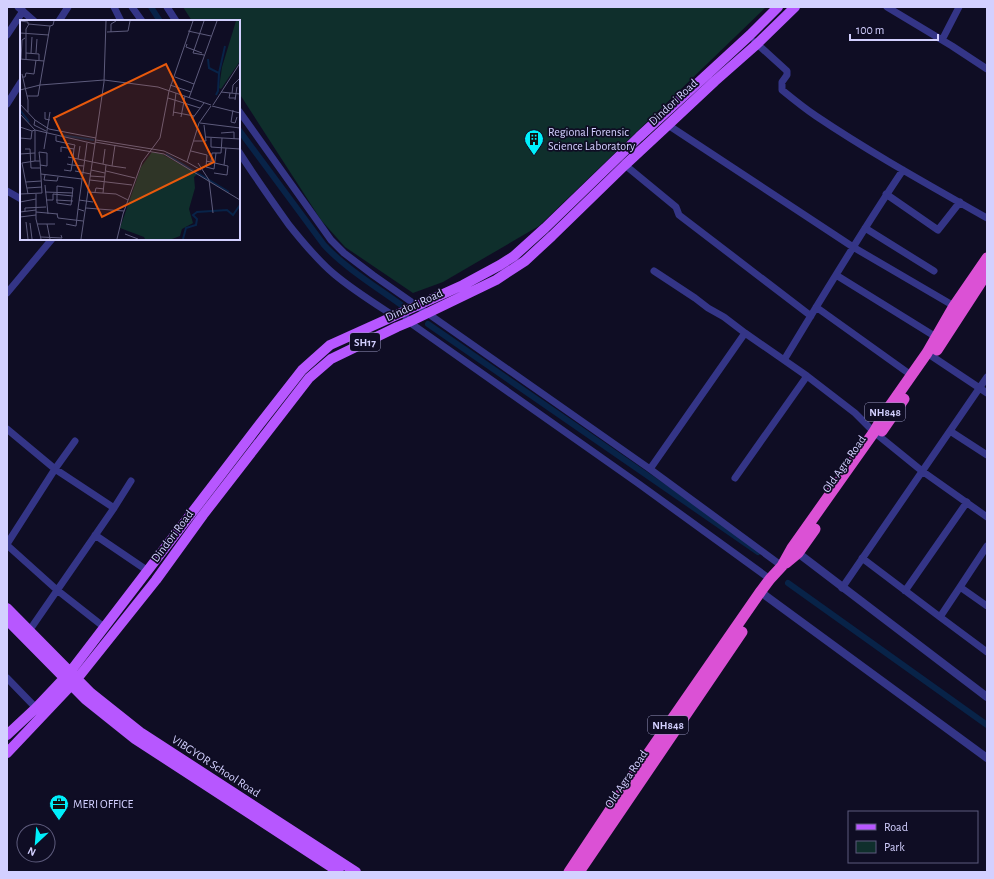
<svg xmlns="http://www.w3.org/2000/svg" width="994" height="879" font-family="'Alegreya Sans',sans-serif">
  <rect width="100%" height="100%" fill="#0f0d24"/>
  <path fill="#0f2f2c" d="M183 7H766L539 226 443 282 413 293 345 247 321 220 239 93V21H192Z"/>
  <g fill="none" stroke-linecap="round" stroke-linejoin="round">
    <path stroke="#082348" stroke-width="6" d="M151 7 160 21
      M239 130 324 245C345 268 378 288 404 307
      M428 324 758 552
      M788 583 987 725"/>
    <path stroke="#343587" stroke-width="7" d="M18 7 34 21
      M114 7 121 21
      M132 7 142 21
      M167 7 176 21
      M887 7 952 46 987 69
      M59 21 68 7
      M7 35 23 11
      M942 40 959 7
      M755 42 787 71V75L782 82V90C793 99 804 108 816 116 871 153 929 185 987 218
      M7 104 21 82
      M239 111 331 240 344 253 373 275 650 469 782 566
      M668 125 853 247 954 306
      M239 152C255 177 272 201 289 225 303 242 317 260 334 274 353 290 374 303 394 316
      M625 165 676 207 679 215 811 316
      M7 191 21 199
      M886 194 938 230 960 202
      M865 228 934 271
      M654 271 695 298 708 308 724 317 745 333
      M836 275 936 337
      M7 293 52 239
      M816 307 911 375
      M403 312 409 322 639 484 770 579
      M927 353 987 393
      M784 360C823 296 861 232 903 170
      M7 429 55 469 114 508
      M950 431 987 455
      M650 469 745 333 807 376 855 413 874 432 922 471 987 517
      M735 478 807 376
      M95 535 148 571
      M7 544 55 469 75 441
      M7 545 57 590 104 627
      M987 546 960 587 987 606
      M862 558 940 617
      M960 587 940 617 987 652
      M842 588 987 377
      M905 591 967 502
      M29 631 114 508 131 481
      M7 678 39 711"/>
    <path stroke="#343587" stroke-width="8" d="M794 550 987 697
      M761 591 766 596 987 758"/>
    <path stroke="#b757ff" stroke-width="10" d="M7 608 91 693 140 732 356 872
      M7 620 85 699 135 739 339 872
      M7 735 36 708 70 672 259 425 302 370 330 345 463 285 500 265 514 256 545 228 639 137 750 35 778 7
      M7 753 77 679 156 580 203 515 309 378 331 359 397 327 409 322 496 280 525 261 552 236 625 165 668 125 715 81 757 44 795 7"/>
    <path stroke="#db51d5" stroke-width="11" d="M937 350 987 273
      M882 431 904 399
      M786 563 798 553 815 529
      M569 872 634 774 761 591 770 579 782 566 792 548 874 432 885 413 927 353 954 306 987 258
      M579 872 742 632"/>
  </g>
  <defs>
    <g id="building-pin" transform="scale(1)"><path d="M0 17L-7.5 6A9.5 9.5 0 1 1 7.5 6Z" fill="#00effb" stroke="#0f0d24"/><path d="M-4-6H4V6H1V3H-1V6H-4ZM-2.5-4.3h1.7v1.8h-1.7ZM.8-4.3h1.7v1.8H.8ZM-2.5-1h1.7V.8h-1.7ZM.8-1h1.7V.8H.8Z" fill="#111"/></g>
    <g id="office-pin" transform="scale(1)"><path d="M0 17L-7.5 6A9.5 9.5 0 1 1 7.5 6Z" fill="#00effb" stroke="#0f0d24"/><path d="M-6-3h4V-5.5h4V-3h4V5H-6ZM-1-4.5V-3h2v-1.5ZM-6 0V1H6V0Z" fill="#111"/></g>
  </defs>
  <g fill-rule="evenodd">
    <use href="#building-pin" x="534" y="139"/>
    <use href="#office-pin" x="59" y="804"/>
  </g>
  <g text-anchor="middle" dominant-baseline="central" stroke-width="3.5" stroke-linejoin="round" paint-order="stroke">
    <g fill="#0f0d24" stroke="#9896bd" stroke-width="1">
      <rect x="350" y="333" width="30" height="18" rx="3"/>
      <rect x="865" y="403" width="40" height="18" rx="3"/>
      <rect x="648" y="716" width="40" height="18" rx="3"/>
    </g>
    <g font-size="11" font-weight="bold" fill="#d3d0ff">
      <text x="365" y="342">SH17</text>
      <text x="885" y="412">NH848</text>
      <text x="668" y="725">NH848</text>
    </g>
    <g font-size="12" fill="#d3d0ff" stroke="#0f0d24">
      <text transform="translate(673 102) rotate(-43)">Dindori Road</text>
      <text transform="translate(414 305) rotate(-25)">Dindori Road</text>
      <text transform="translate(844 464) rotate(-55)">Old Agra Road</text>
      <text transform="translate(172 536) rotate(-53)">Dindori Road</text>
      <text transform="translate(216 766) rotate(33)">VIBGYOR School Road</text>
      <text transform="translate(626 779) rotate(-56)">Old Agra Road</text>
    </g>
    <g font-size="12" fill="#d3d0ff" stroke="#0f0d24" text-anchor="start">
      <text x="548" y="132">Regional Forensic<tspan x="548" dy="14">Science Laboratory</tspan></text>
      <text x="73" y="804">MERI OFFICE</text>
    </g>
  </g>
  <g transform="translate(20 20)">
    <rect width="220" height="220" fill="#0f0d24"/>
    <path d="M216 1H220V41L201 69 199 68 202 47ZM132 132 142 134 177 154 174 157 175 168 169 189 173 203 162 209 160 216 152 219H125L124 217 100 208 121 147Z" fill="#0f2f2c"/>
    <path fill="none" stroke="#082348" stroke-width="2" d="M188 39 189 48 199 53 198 71 196 75M199 53 205 26M0 90 9 102M41 115 74 120M146 134 209 172M163 219 166 208 176 205 177 199 173 195 177 192 207 190 213 195 220 185"/>
    <path fill="none" stroke="#5d5b7c" stroke-width="1" d="M0 1 8 2V4L30 6M184 1 173 33 184 35M168 11 191 16M87 12 108 11 110 1M91 12V4L96 1M0 13 29 15M167 24 166 27 182 33M6 33 19 34V40M11 33 12 17M16 33 17 19M0 39 24 41 30 6 33 5 34 1M1 39 2 20 5 18M6 39V9L9 4M2 54 8 80V92M2 57H5L6 53 14 54 16 40M155 57 174 64M150 65 171 72M0 70 20 65 84 60 138 67 191 85M201 72 220 74M210 73 209 78H216M212 73 213 65 220 58M7 76H18L24 41M148 78 180 88M169 78 197 1M215 80 217 67M0 84 15 100 29 109 76 118M193 85 220 43M192 86 220 93M213 90 211 102 215 103 217 97M25 92V99L30 100M153 92 174 96M0 94 15 110 12 111 11 119 0 118M153 96 156 73M161 97 165 76M172 99 184 83M15 100 14 105 26 111M180 103 220 108M0 107 12 111M201 113 214 112V119M36 116V121L55 125 54 129M186 117 220 119M191 118V127L220 129M76 120 132 129M174 121H186L184 105M75 122 144 134 220 180M5 129H10L11 148H20M24 129 30 92M132 129 144 131 167 142 179 103 191 86M171 131 187 135 186 147 194 149 196 133M41 132V127L54 129 53 138 92 146 95 125M0 134 15 133M48 137 53 138 52 145 64 146M58 139 60 126M20 141 19 132 27 133V146L20 145M186 141 208 146 207 155 194 153M167 142 181 150M191 142 192 133H201L202 118M178 143 189 160 193 193M83 144 85 129M204 145 206 128M92 146 106 148M44 150 51 151 52 145 47 144M71 150 85 153M55 151 71 154M86 151 115 158M21 154 62 159M25 155 24 160 37 161 38 157M70 156 85 157M70 160 112 165M6 162 21 161M25 165 28 194M37 166 53 168 51 185 37 183ZM7 168 22 167M25 172 53 173M68 172 96 174 108 180M75 172 76 168 84 169M83 173 86 145M0 174 22 173 20 141H15V110L75 124M8 174 2 143 15 141M16 174V199L21 219M26 180H33V174L53 176M36 180 53 181M59 180 73 182M0 182 16 179M66 188 104 191M58 189 67 123M5 191V188L26 187M0 192 16 190M16 192 38 194M37 194 38 198 63 201M0 197 16 195M6 202 8 219M10 203 12 219M17 204H35M27 204 30 219M46 204 56 206 58 189 64 191M105 214 118 219M21 217 42 218 41 215M61 219 84 62 86 1M97 219 103 194 122 142 140 118 149 71 173 1"/>
    <path fill="#e8590c" fill-opacity="0.15" stroke="#e8590c" stroke-width="2" d="M146 44 194 142 82 197 34 98Z"/>
    <rect width="220" height="220" fill="none" stroke="#d3d0ff" stroke-width="2"/>
  </g>
  <rect width="994" height="879" fill="none" stroke="#d3d0ff" stroke-width="16"/>
  <rect x="848" y="811" width="130" height="52" fill="#0f0d24" stroke="#5d5b7c"/>
  <rect x="856" y="824" width="20" height="6" fill="#b757ff" stroke="#5d5b7c"/>
  <text x="884" y="831" font-size="12" fill="#d3d0ff">Road</text>
  <rect x="856" y="841" width="20" height="12" fill="#0f2f2c" stroke="#5d5b7c"/>
  <text x="884" y="851" font-size="12" fill="#d3d0ff">Park</text>
  <g transform="translate(36 843) rotate(206)"><circle r="19" fill="#0f0d24" stroke="#5d5b7c"/>
  <path d="M0-3L7 15L0 10L-7 15Z" fill="#00effb"/>
  <text y="-6" font-size="11" font-weight="bold" text-anchor="middle" fill="#d3d0ff">N</text>
  </g>
  <path d="M850 34v6h88v-6" fill="none" stroke="#d3d0ff" stroke-width="2"/>
  <text x="856" y="34" font-size="12" fill="#d3d0ff" stroke="#0f0d24" stroke-width="3" paint-order="stroke">100 m</text>
</svg>
